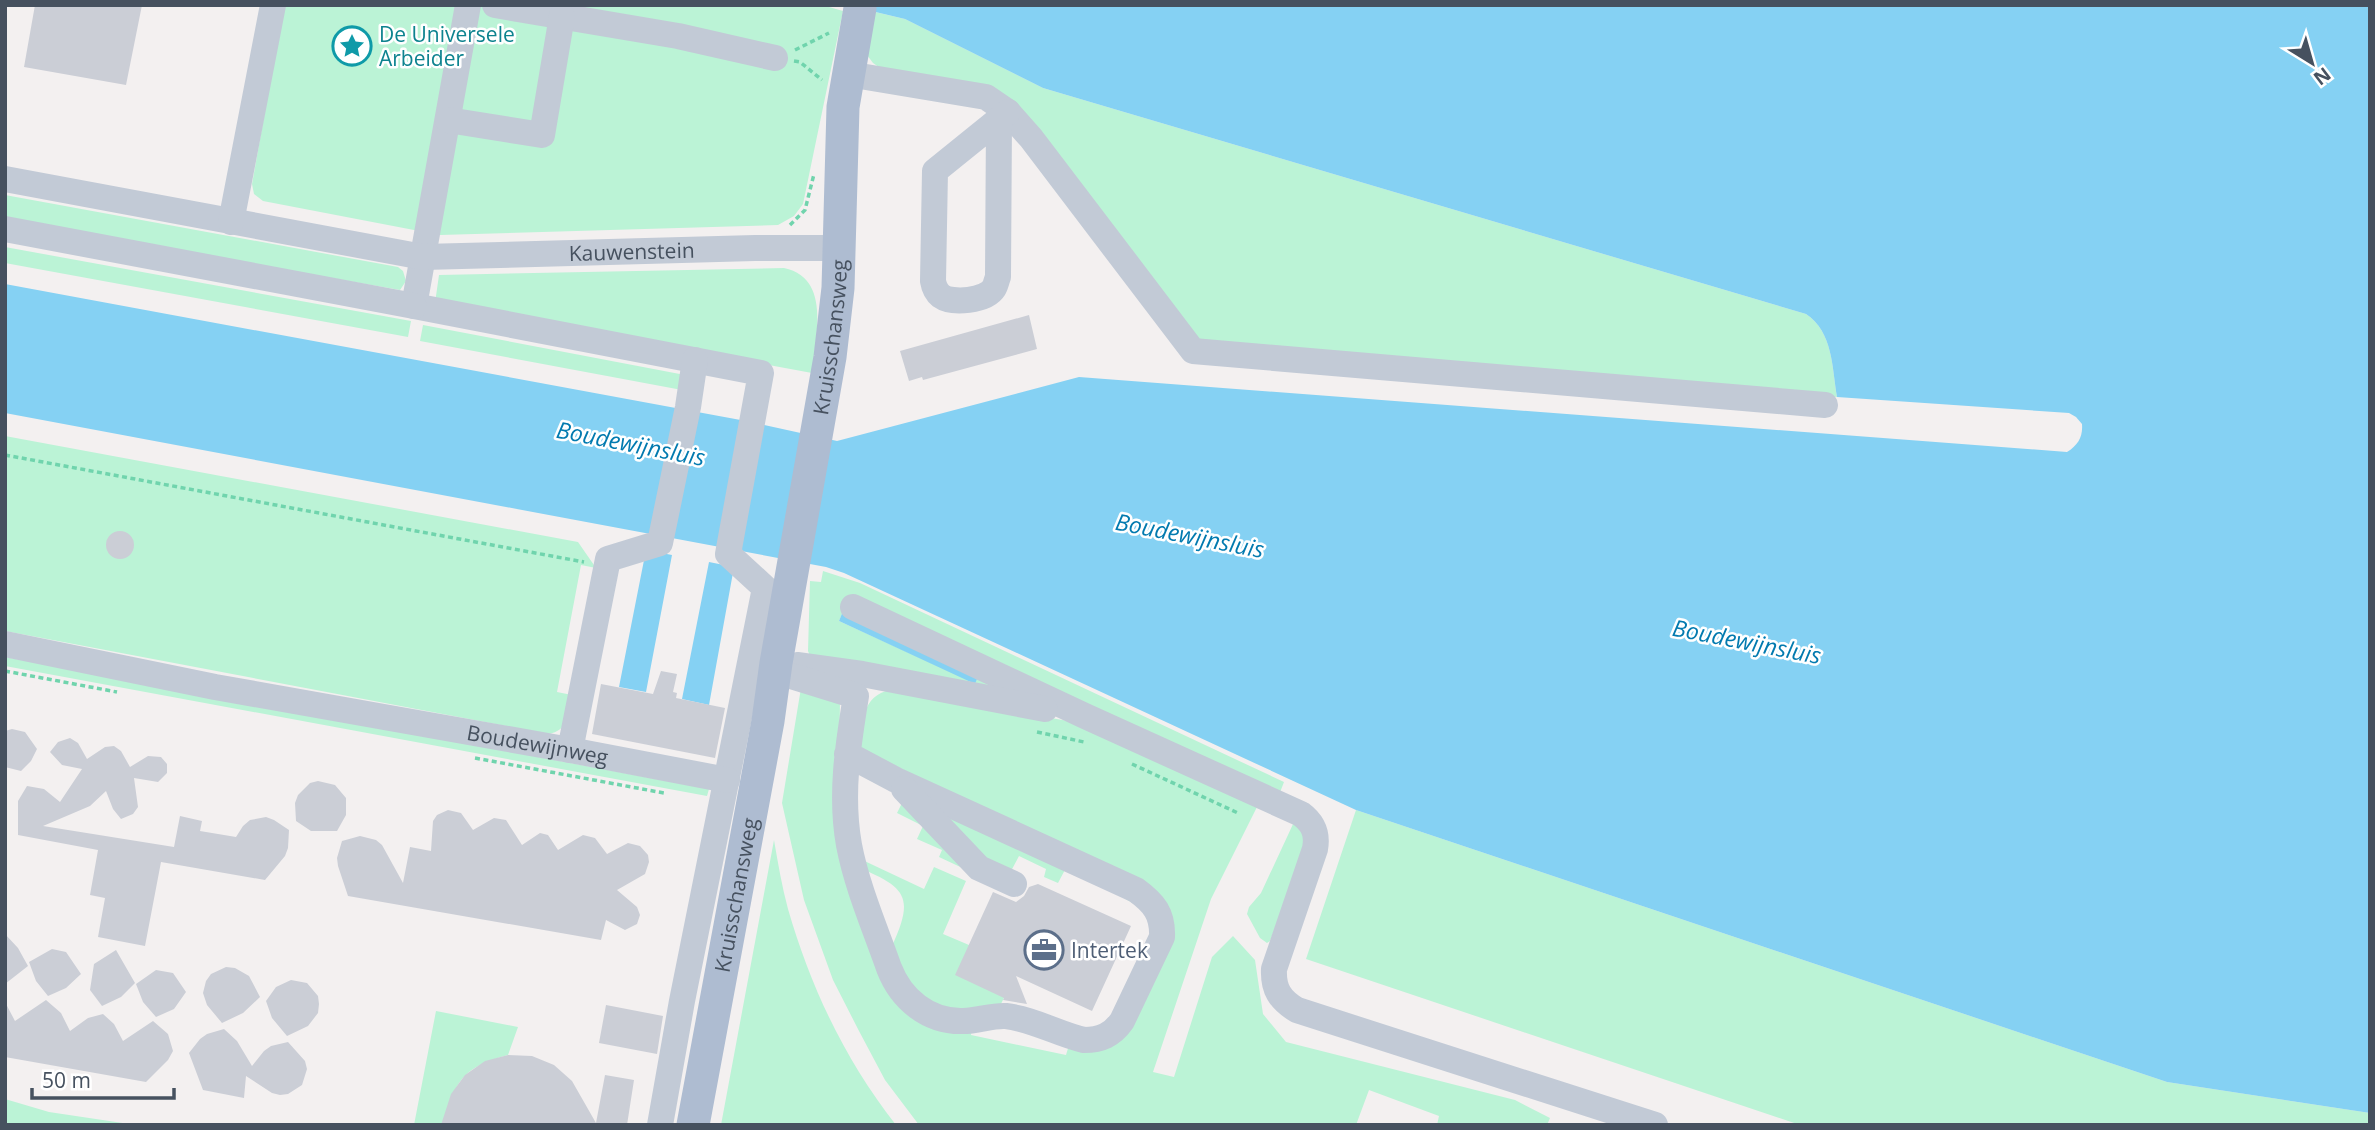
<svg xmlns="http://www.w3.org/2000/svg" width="2375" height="1130" font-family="'Open Sans',sans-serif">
  <rect width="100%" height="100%" fill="#f3f0f0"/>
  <path fill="#bbf3d6" d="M284 5H822L843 11 803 204 794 216 778 225 440 235 263 201 254 194 252 184Z
    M871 11 905 19 1043 88 1806 314C1833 332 1832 367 1837 397L1197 344 1012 101 883 70 873 63 867 55Z
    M5 195 398 267 403 271 406 281 400 290 5 221Z
    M5 247 411 321 408 337 5 263Z
    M784 268C832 278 815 338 812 373L435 303 439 275Z
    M423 325 685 375 682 390 420 341Z
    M5 436 578 542 596 568 581 565 557 692 572 695C568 713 569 731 548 734L5 631Z
    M823 571 860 583 1284 782 1279 795 848 599 839 621 975 683 979 674 1015 691 810 656 808 651 810 581 821 582Z
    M5 657 709 789 707 796 5 666Z
    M802 682 840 698 839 789 889 986 972 1025 971 1035 1066 1055 1069 1045 1103 1046 1170 925 916 776 860 748C860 724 863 695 890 690L1080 723 1258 805 1211 899 1153 1072 1174 1077 1212 957 1233 936 1255 960 1263 1014 1286 1042 1515 1100 1550 1118 1547 1125H1437L1439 1116 1369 1090 1356 1125H919L885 1080 859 1031 833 980 804 900 782 803Z
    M904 799 971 872 939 857 942 850 917 839 923 826 897 813Z
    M937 806 1067 866 1058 883 1044 877 1046 869 1019 856 1011 871 988 862Z
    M1356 810 2167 1082 2370 1113V1125H1800L1306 959Z
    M1294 822 1308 840 1270 941 1267 943 1260 938 1247 914 1249 907 1261 893Z
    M774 840C778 863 782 887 788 909 811 988 845 1060 896 1125H721Z
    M856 857 924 889 934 867 966 881 943 934 969 945 1015 975 1000 1006 949 1011 913 991 892 946C914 898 907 888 860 868Z
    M436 1011 518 1027 508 1055C463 1067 454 1081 444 1125H414Z
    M5 1099 49 1112 136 1125H5Z"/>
  <path fill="#85d1f3" d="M846 5H2370V1113L2167 1082 1356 810 844 573 826 567 5 413V284L746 421 837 441 1079 377 2067 452C2078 445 2083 437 2082 424L2076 417 2069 413 1837 397C1832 367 1833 332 1806 314L1043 88 905 19Z
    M646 550 672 555 646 692 619 687Z
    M709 562 734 567 709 705 682 699Z
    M843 611 979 674 975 684 839 621Z"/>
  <path fill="#cbced6" d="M35 5H142L126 85 24 67Z
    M1029 315 1037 349 923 380 922 377 909 381 900 351Z
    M106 545a14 14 0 1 1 28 0a14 14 0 1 1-28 0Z
    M661 671 677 674 673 692 677 693 676 698 725 708 715 758 592 734 601 684 653 694Z
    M12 729 25 732 37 749 31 761 21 771 5 767V731Z
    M70 738 78 743 87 759 105 747 114 746 121 751 130 767 148 756 161 757 167 764V773L158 782 134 778 138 807 133 814 121 819 113 809 106 791 90 806 43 826 174 847 180 816 202 821 200 831 236 837 243 826 250 820 266 817 274 820 289 830 288 848 285 856 265 880 161 862 145 946 98 937 105 898 90 895 98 850 18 835V801L27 786 44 789 60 802 82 769 62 765 50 752 58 742Z
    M318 781 335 785 346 798V815L337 831H311L296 821 295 803 298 795 310 783Z
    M448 810 461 813 473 830 494 818 506 820 522 845 540 833 548 835 558 850 583 835 595 838 607 854 628 843 640 846 648 855 649 862 645 874 617 890 637 907 640 915 637 924 625 930 606 920 601 940 348 896 338 866 337 858 342 841 360 836 376 840 382 845 403 883 410 847 431 851 433 821 437 815Z
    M1038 884 1131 926 1092 1011 1016 976 1027 1004 1003 1000 1004 998 955 975 993 892 1016 902 1024 896 1029 887Z
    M5 934 18 948 28 966 5 984Z
    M52 949 66 952 81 974 66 988 48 996 36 981 29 962Z
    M116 950 135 983 121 997 102 1006 90 990 94 964Z
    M226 967 235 968 249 976 260 997 243 1013 222 1023 207 1005 203 993 206 981 211 974Z
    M156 970 173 973 186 992 174 1009 156 1017 143 1002 136 984Z
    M291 980 307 983 318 996 319 1004 318 1013 308 1026 287 1036 272 1018 266 1001 276 987Z
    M46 1000 61 1013 70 1031 88 1018 103 1014 114 1024 123 1041 153 1021 168 1034 173 1051 168 1060 146 1082 5 1057V1002L15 1021Z
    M606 1005 663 1016 657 1054 599 1043Z
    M224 1029 237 1041 252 1066 264 1051 271 1046 288 1042 305 1061 307 1069 302 1085 288 1094 280 1095 272 1093 246 1076 244 1098 203 1090 189 1053 200 1039 207 1034Z
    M508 1055 532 1056 554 1065 572 1081 596 1123 605 1075 634 1080 627 1125H441L451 1094 465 1075 485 1061Z"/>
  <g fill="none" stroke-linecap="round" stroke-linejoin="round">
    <path stroke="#70d4ad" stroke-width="3.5" stroke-dasharray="5 3.5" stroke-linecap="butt" d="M795 50 829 33
      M794 61 800 62 822 80
      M790 225 805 210 814 174
      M5 455 584 562
      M5 671 117 692
      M1037 732 1084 742
      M475 758 664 793
      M1132 764 1240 814"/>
    <g stroke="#c2cad6" stroke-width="26">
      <path d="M468 5 414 306 761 373 728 554 765 588 682 1001 660 1125"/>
      <path d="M495 5 678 36 775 58"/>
      <path d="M848 74 986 97 1008 112 1031 138 1193 351 1825 405"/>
      <path d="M448 120 542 135 562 16"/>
      <path d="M999 120 998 277C997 279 995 287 994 288 986 301 952 304 941 296 936 292 934 287 933 281L935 171 1008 112"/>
      <path id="s1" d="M5 179 423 257 755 248H839"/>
      <path d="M231 222 273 5"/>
      <path d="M5 229 414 306"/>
      <path d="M853 607 1085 716 1301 814C1313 823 1318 833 1315 849L1274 969C1273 989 1280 1000 1297 1010L1655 1125"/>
      <path id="s2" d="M5 644 215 687 570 750 727 780"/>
      <path d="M797 665 862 674 1045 709"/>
      <path d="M775 671 856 696C848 745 840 795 849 845 857 887 875 928 889 968 901 999 928 1022 963 1021 978 1021 992 1015 1006 1016 1033 1019 1058 1034 1084 1040 1101 1040 1112 1035 1122 1021L1162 937C1163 914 1154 903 1136 890L896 780 847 754"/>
      <path d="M570 750 608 559 660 543 688 407 695 360"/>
      <path d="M904 789 979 868 1014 884"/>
    </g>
    <path stroke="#aebcd1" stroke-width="33" id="s3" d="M693 1125 768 721 776 663 830 357 838 288 843 107 860 8"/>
  </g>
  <defs>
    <g id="sight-ring" transform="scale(2.0125)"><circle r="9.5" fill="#fff" stroke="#0f9aa8" stroke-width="1.5"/><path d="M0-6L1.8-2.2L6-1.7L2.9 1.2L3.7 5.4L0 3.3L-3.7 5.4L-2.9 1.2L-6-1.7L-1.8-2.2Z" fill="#0f9aa8"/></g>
    <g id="office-ring" transform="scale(2.0125)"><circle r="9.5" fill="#fff" stroke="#5c6f8a" stroke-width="1.5"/><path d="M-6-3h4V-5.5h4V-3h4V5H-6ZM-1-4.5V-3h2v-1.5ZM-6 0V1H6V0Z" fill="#5c6f8a"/></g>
  </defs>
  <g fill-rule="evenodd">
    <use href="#sight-ring" x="352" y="46"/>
    <use href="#office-ring" x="1044" y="950"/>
  </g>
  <g text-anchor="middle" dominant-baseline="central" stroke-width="5" stroke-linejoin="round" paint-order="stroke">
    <g font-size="21" fill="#0d838f" stroke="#fff" text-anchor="start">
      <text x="379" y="34">De Universele<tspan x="379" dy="24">Arbeider</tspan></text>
    </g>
    <g font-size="21" fill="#46515f" stroke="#fff">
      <text stroke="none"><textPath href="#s1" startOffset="634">Kauwenstein</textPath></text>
      <text stroke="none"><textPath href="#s3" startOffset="800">Kruisschansweg</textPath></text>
      <text stroke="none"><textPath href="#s2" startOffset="542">Boudewijnweg</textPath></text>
      <text stroke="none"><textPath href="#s3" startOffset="234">Kruisschansweg</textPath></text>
    </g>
    <g font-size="21" fill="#4e5e75" stroke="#fff" text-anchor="start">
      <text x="1071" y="950">Intertek</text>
    </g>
    <g font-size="23" font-style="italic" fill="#027aaf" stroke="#fff">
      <text transform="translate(631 443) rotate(11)">Boudewijnsluis</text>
      <text transform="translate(1190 535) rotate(11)">Boudewijnsluis</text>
      <text transform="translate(1747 641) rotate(11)">Boudewijnsluis</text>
    </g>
  </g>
  <rect width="2375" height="1130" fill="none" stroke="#46515f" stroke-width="14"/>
  <g transform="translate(2312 63) rotate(143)" stroke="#ffffff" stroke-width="5" paint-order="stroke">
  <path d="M0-5L12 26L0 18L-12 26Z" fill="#46515f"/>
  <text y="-10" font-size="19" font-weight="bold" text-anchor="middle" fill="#46515f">N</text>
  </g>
  <path d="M32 1088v10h142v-10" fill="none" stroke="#46515f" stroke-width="3.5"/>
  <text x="42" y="1088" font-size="21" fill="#46515f" stroke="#ffffff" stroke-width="5" paint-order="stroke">50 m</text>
</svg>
